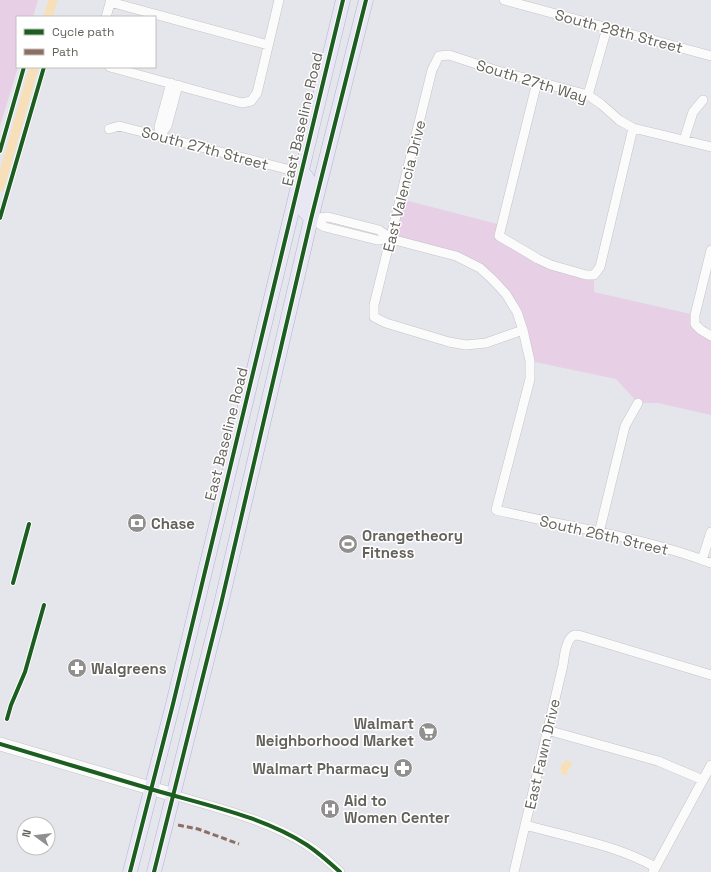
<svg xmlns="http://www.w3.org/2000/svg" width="711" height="872" font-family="'Space Grotesk',sans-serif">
  <rect width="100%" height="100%" fill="#e5e6ec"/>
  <path fill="#e7cfe5" d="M0 0H38L33 17H17L18 67 0 126Z
    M401 199 501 225 499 236 538 259 594 275V292L695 315V324L711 336V415L658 403H638L616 379 530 361 517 312 480 268 391 239Z"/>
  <path fill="#f7e0b8" d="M565 760 572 762 570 768H569L566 776 561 774 562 771 560 770 562 763 564 764Z"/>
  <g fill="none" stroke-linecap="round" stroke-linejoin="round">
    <path stroke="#f7e0b8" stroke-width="9" d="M48 17 53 0
      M0 187 34 67"/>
    <g stroke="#c4c4c4" stroke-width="10">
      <path id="minor" d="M504 0 711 56
        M110 2 268 45
        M106 17 111 0
        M110 67 242 103 251 101 257 93 279 0
        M537 82 499 236 538 259 551 265 586 275H594L600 267 633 128
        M588 95 607 28
        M109 129 119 126 302 173
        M160 136 167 126 178 85
        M160 136 159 127 171 83
        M684 140 693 112 703 100
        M311 219 325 227 377 240 391 239 456 256 480 268 493 280 506 294 517 312 523 330 530 361V379L496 510C568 527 642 537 711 563
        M311 219 328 217 379 230 391 239
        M711 250 695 315V324L701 330 711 336
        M523 330 486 343 466 345 449 342 386 323 374 317V305L432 70 439 56 449 55 498 71 588 95 601 104 619 120 633 128 711 147
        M599 533 625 426 638 403
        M702 560 711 532
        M547 730 658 761 703 780
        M174 795C219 809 266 819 307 845 319 852 329 862 340 872
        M525 825C568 837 616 845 655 867
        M514 872 563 665C564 658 566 637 575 635 578 635 582 636 585 637L711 675
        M653 872 711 765"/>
    </g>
    <g stroke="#c4c4c3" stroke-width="14">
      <path id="secondary" d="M0 744 174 795"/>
    </g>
    <g stroke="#b1b4d5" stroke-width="15">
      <path id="primary" d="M302 173C315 180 306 196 305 208V212L311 218
        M130 872 173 704 343 0
        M154 872 221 604 311 219 366 0"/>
    </g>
    <use href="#minor" stroke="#fbfbfc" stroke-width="9"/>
    <use href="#secondary" stroke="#fbfbfc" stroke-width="13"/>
    <use href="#primary" stroke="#e8e7f3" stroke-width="14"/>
    <path stroke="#8d6e63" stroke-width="3" stroke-dasharray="6 3" stroke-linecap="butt" d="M178 825 198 829 239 844"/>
    <g stroke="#fff" stroke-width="6">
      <path id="cycleway" d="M0 151 24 67
        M0 218 44 67
        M13 583 29 524
        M7 719 11 705 25 672 44 605
        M0 744C51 759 103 775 154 790 205 805 262 816 307 845 319 853 330 863 340 872
        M130 872 173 704 343 0
        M154 872 221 604 311 219 366 0"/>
    </g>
    <use href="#cycleway" stroke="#1b5e20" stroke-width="4"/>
  </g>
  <defs>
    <g id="bank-disc" transform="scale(1)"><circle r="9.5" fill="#91908e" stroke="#fff"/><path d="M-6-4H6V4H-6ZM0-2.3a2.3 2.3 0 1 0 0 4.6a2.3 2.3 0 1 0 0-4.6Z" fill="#fff"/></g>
    <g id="stadium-disc" transform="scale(1)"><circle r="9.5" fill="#91908e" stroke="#fff"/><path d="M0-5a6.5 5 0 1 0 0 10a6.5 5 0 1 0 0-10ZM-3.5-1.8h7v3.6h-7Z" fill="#fff"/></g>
    <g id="pharmacy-disc" transform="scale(1)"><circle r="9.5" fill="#91908e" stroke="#fff"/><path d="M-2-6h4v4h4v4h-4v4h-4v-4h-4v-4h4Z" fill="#fff"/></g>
    <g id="supermarket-disc" transform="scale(1)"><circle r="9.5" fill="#91908e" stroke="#fff"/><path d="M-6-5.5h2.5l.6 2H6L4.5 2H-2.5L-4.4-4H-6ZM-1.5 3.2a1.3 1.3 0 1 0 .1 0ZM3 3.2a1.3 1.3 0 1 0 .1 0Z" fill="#fff"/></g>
    <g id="hospital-disc" transform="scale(1)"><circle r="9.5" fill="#91908e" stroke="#fff"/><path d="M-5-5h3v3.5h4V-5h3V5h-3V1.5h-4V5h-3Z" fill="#fff"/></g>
  </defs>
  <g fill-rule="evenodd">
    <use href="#bank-disc" x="137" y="523"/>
    <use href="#stadium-disc" x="348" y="544"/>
    <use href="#pharmacy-disc" x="77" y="668"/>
    <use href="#supermarket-disc" x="428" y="732"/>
    <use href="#pharmacy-disc" x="403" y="768"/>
    <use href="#hospital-disc" x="330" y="809"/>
  </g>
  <g text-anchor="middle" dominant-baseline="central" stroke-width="3" stroke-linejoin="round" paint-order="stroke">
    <g font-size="15" fill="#64625b" stroke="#fff">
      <text transform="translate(619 31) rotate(15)">South 28th Street</text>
      <text transform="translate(532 81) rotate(17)">South 27th Way</text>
      <text transform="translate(302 119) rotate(-77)">East Baseline Road</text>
      <text transform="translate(205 148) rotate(15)">South 27th Street</text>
      <text transform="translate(404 186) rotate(-76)">East Valencia Drive</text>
      <text transform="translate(226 434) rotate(-76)">East Baseline Road</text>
      <text transform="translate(604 535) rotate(13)">South 26th Street</text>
      <text transform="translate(542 754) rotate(-77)">East Fawn Drive</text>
    </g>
    <g font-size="15" font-weight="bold" fill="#64625b" stroke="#fff" text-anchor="start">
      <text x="151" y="523">Chase</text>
      <text x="362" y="535">Orangetheory<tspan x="362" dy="17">Fitness</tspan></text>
      <text x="91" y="668">Walgreens</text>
      <text x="414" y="723" text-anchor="end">Walmart<tspan x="414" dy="17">Neighborhood Market</tspan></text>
      <text x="389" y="768" text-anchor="end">Walmart Pharmacy</text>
      <text x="344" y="800">Aid to<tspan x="344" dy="17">Women Center</tspan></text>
    </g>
  </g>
  <rect x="16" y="16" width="140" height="52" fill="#ffffff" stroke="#c1c0bd"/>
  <rect x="24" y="29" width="20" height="6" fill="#1b5e20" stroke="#c1c0bd"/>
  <text x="52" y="36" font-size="12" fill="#64625b">Cycle path</text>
  <rect x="24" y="49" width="20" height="6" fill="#8d6e63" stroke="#c1c0bd"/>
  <text x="52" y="56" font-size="12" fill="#64625b">Path</text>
  <g transform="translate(36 836) rotate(285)"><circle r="19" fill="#ffffff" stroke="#c1c0bd"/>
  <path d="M0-3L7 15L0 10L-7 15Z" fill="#91908e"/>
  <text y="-6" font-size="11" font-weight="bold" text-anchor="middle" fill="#64625b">N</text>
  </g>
</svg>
